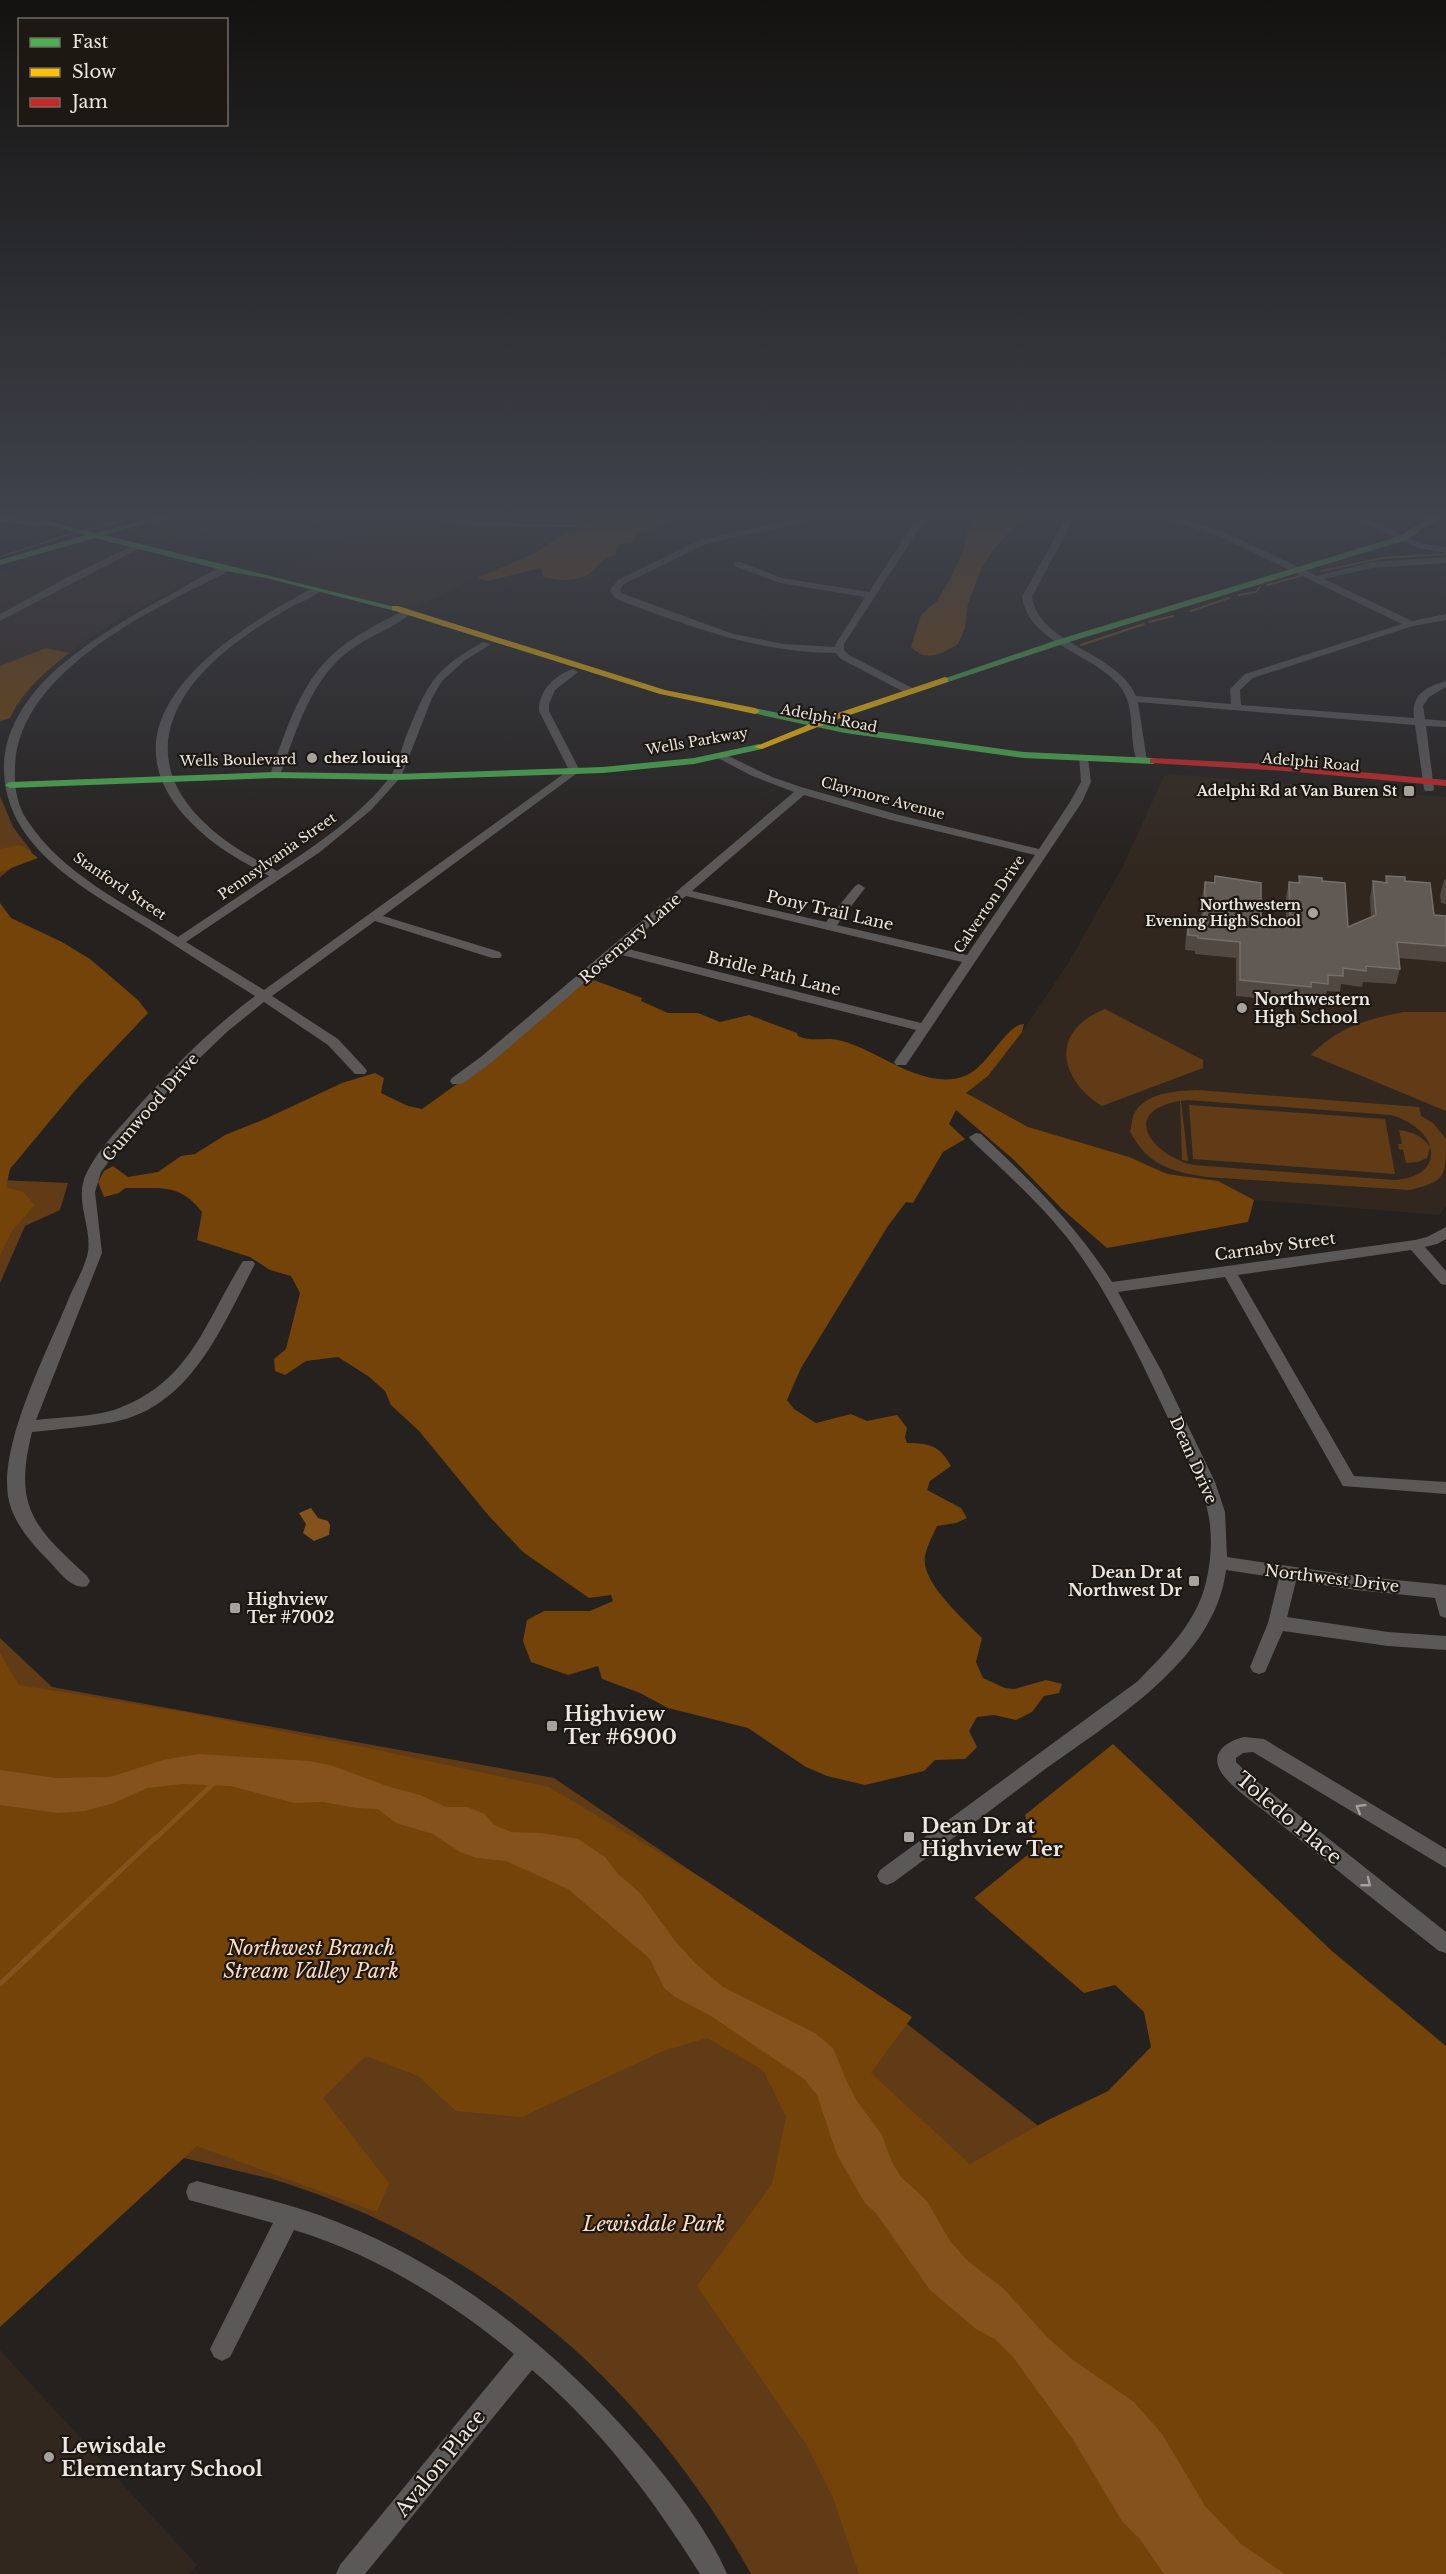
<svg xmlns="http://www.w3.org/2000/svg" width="1446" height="2574" font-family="'Libre Baskerville',serif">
  <rect width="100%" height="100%" fill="#25211e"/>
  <path fill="#31271e" d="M169 512H211L222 523 171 545 114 530Z
    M418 512H607L617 514 472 579 407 612 271 574Z
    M86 543 202 574 123 617 79 645 39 679 9 720 0 722V574Z
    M1172 774 1446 797V1206L1439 1215 1254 1200 1127 1182 966 1093 988 1076 1022 1032 1067 965 1123 866 1164 776Z
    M0 2350 197 2565 189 2574H0Z"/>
  <path fill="#613b16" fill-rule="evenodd" d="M0 796 13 827 32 852 0 877Z
    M1105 1009 1203 1060V1068L1102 1106C1058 1078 1050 1031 1105 1009Z
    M1403 1012H1446V1111L1311 1055C1339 1027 1364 1020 1403 1012Z
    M1197 1090 1419 1107 1421 1116 1433 1123 1446 1139C1446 1177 1446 1181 1410 1190L1206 1177C1170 1171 1147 1165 1130 1131 1132 1125 1132 1117 1135 1112 1148 1092 1176 1091 1197 1090ZM1187 1100 1391 1115C1442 1130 1446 1177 1394 1180L1193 1165C1150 1154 1120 1111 1180 1101L1182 1160 1188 1161 1181 1101Z
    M1189 1105 1385 1119 1395 1174 1193 1159Z
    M1399 1130C1412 1132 1423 1136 1430 1147L1427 1158 1418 1162 1406 1163 1403 1150 1399 1149 1398 1144H1402Z
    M0 1180 68 1183 60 1210 25 1226 0 1283Z
    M0 1638 52 1687 554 1778 840 1972 1120 2189 1446 2574H751C645 2383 482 2243 272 2179L0 2114Z"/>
  <path fill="#73430a" d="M605 512H720L677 519 636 534 632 543 618 545 615 555C597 560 598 570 585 576 572 582 557 580 543 577L541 568 488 581 477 578 537 552 566 532 578 530Z
    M972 512H1027L994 549 982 567 968 603 965 628 958 644C940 654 928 663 911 647L921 615 937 601 951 577 963 551 967 533 977 517Z
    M46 648 69 653C45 672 23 690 10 718L0 721V666Z
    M18 845 24 847 38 858 0 872V849Z
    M0 903 11 918 62 942 90 959 138 1000 148 1013 79 1086 10 1169 6 1187 23 1192 35 1205 12 1231 0 1256Z
    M591 979 642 998 641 1001 668 1013H698L720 1022 749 1015 797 1033 798 1036C814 1043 826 1036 842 1041 880 1051 926 1093 967 1075 987 1067 1007 1024 1024 1024L1022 1032 988 1076 966 1093 1028 1127 1129 1157 1167 1174 1218 1181 1254 1200 1248 1222 1107 1248 1062 1209 1014 1160 956 1110 949 1124 965 1139 943 1152 913 1203 906 1202 888 1226 801 1368 787 1400 794 1409 816 1423 851 1414 867 1421 897 1415 907 1428 905 1437 907 1443C930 1443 940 1446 951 1466L930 1481 927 1490 961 1508 967 1518 956 1523 937 1526C933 1535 927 1546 925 1556 920 1582 965 1620 982 1638L976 1662 983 1678 1005 1688 1014 1689 1046 1680 1062 1684 1059 1693 1044 1696 1032 1712 1016 1720 994 1715 977 1717 969 1731 977 1747 965 1759 935 1760 924 1771 865 1785 827 1776 806 1767 748 1728 668 1708 640 1693 602 1679 598 1666 568 1675 531 1662 523 1641 527 1620 544 1611H590L613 1601 611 1595 589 1598 523 1552 489 1516 419 1431 391 1405 385 1391 368 1376 338 1357 306 1361 285 1375 275 1371 274 1359 286 1349 300 1293 291 1276 270 1270 250 1257 197 1240 202 1212C179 1182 159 1189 125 1188L119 1193 104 1197 98 1182 104 1171 113 1166 128 1177 158 1172 181 1156 195 1154 225 1135 265 1119 342 1083 375 1073 384 1078 381 1093 408 1106 422 1109 478 1069 562 998Z
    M0 1653 19 1685 177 1711 373 1749 549 1787 705 1880 912 2017 871 2073 970 2164 1046 2121 1108 2091 1151 2047 1144 2012 1115 1985 1084 1993 974 1898 1036 1848 1025 1815 1113 1744 1332 1951 1446 2046V2574H859L833 2498 806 2444 697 2286 772 2184 786 2117 763 2070 707 2038 663 2051 522 2117 456 2111 418 2076 366 2056 323 2098 389 2183 377 2212 197 2146 0 2327Z"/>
  <path fill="#85521e" d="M311 1508 318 1518 328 1521 330 1525 329 1535 314 1541 303 1533 306 1524 299 1513Z
    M199 1754 308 1761 330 1765 390 1787 420 1795 446 1807H467L485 1814 494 1825 511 1832 541 1833 578 1839 605 1857 618 1874 641 1894 675 1941 695 1963 723 1987 815 2033 833 2048 847 2082 857 2101 882 2135 891 2160 901 2177 927 2201 950 2241 968 2261 1004 2289 1047 2337 1073 2360 1134 2402 1162 2434 1205 2506 1241 2544 1285 2574H1164L1139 2538 1122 2521 1074 2441 1013 2357 995 2339 976 2329 930 2290 876 2213 865 2203 837 2155 817 2095 804 2079 711 2016 675 1997 664 1988 650 1959 568 1889 506 1861 477 1858 460 1852 433 1834 396 1823 378 1809 356 1808 323 1802 294 1803 231 1786 183 1784 147 1788 114 1803 85 1811 58 1813 0 1805V1770L56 1778 110 1777 163 1760Z"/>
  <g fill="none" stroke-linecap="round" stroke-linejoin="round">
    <path stroke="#85521e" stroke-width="2" d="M445 521 477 524 616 527 640 522 662 512
      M1321 571 1383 558 1446 554
      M1267 585 1300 576
      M1239 595 1256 592 1260 587
      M1191 611 1229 598
      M1149 622 1173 616
      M1081 645 1144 624"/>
    <path stroke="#85521e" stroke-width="4.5" d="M155 1839 216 1781"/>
    <path stroke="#85521e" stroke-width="5" d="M0 1984 156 1837"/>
    <path fill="#5b5958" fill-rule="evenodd" d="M814 512H828L787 526 708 543 624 584 620 590 621 593 733 634 784 644 834 647 865 597 780 583 734 566V562H740L782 578 869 592 921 512H930L844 644V650L849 655 914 689V693H906L841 659 836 653C760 653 691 627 621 601L614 597 610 590 618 580 702 539 782 522Z
      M1069 512H1077L1032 597C1040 646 1117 651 1136 696L1231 704 1230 689 1245 674 1402 624 1221 537 1178 523 1123 512H1143L1179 518 1227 533 1317 576 1372 562 1446 557V563L1372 568 1324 579 1412 621 1446 614V620L1413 626 1253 678 1240 690 1241 705 1414 718C1411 695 1425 687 1446 681V687L1429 697 1423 706 1425 719 1446 721V727L1426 726 1434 789 1433 791H1425L1424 789 1415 725 1138 702 1147 761 1146 763H1138C1127 739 1138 706 1118 684 1091 653 1029 643 1022 597Z
      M1341 512H1353L1423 544 1446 547V553L1418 548Z
      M136 544 144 546 0 621V614L70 576Z
      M226 566 229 567V571C154 609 17 671 15 768 14 787 17 805 27 820 62 874 126 904 178 937L269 876C245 863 220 850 200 831 83 726 225 634 315 587L323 589C314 597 301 602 291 607 274 617 257 627 241 639 172 689 134 759 208 826 228 845 253 858 277 871 316 845 360 816 390 777 397 767 401 751 405 739 427 686 431 671 483 642L491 644 464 661 442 681 432 698 401 777 371 810 320 852 186 942 264 990 569 770 539 711C538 691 555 675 573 669L578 672 555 690 549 704V711L580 771 383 916 500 952 502 955 500 958H492L375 921 272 996 338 1039 365 1068 367 1071 365 1074H355L328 1045 264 1002 228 1031 182 1075 126 1138 101 1172 95 1192 102 1253 36 1420C59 1417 92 1417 114 1410 191 1383 204 1323 243 1261H253L255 1264C222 1326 192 1406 114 1422 87 1427 59 1429 32 1432 13 1508 34 1527 87 1576L90 1581 87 1586C72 1591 58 1570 48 1560 31 1543 12 1521 8 1496 0 1441 48 1350 69 1298 75 1284 85 1267 88 1252 92 1225 73 1199 87 1172 97 1152 113 1135 128 1118 166 1074 208 1031 255 996 219 974 184 951 148 928 85 889 1 847 4 763 6 725 31 691 59 667 95 636 136 613 177 591 193 582 209 571 226 566Z
      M404 610 412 612C395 628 368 636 349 651 311 679 296 732 280 775L275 778 271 777 270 775C284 736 299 686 330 657 351 636 379 624 404 610Z
      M722 753 772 777 801 787 899 815 1039 849 1070 802 1081 782 1079 756H1087L1088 758 1091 782 1082 802 906 1065H896L894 1062 916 1030 618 954 492 1062 462 1084H452L450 1081 452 1078 482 1056 794 792 750 775 718 758V754ZM804 795 891 820 1035 855 967 955 837 925 865 888 859 884 855 886 826 922 692 891ZM686 896 962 962 921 1023 624 948Z
      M976 1133 981 1134C1030 1180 1076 1225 1112 1282L1415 1240 1427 1237 1446 1227V1239L1437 1244 1425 1247 1446 1271V1285L1441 1284 1411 1250 1238 1275 1354 1476 1446 1482V1494L1343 1486 1225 1277 1118 1292 1161 1370 1215 1482 1225 1512 1227 1557 1356 1576 1446 1585V1618L1440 1616 1435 1598 1356 1590 1296 1581 1287 1617 1388 1632 1446 1636V1650L1388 1646 1283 1631 1265 1672 1259 1674 1253 1672 1250 1667 1268 1623 1279 1578 1226 1570C1215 1662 1108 1723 1040 1773 992 1809 943 1846 894 1882L887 1885 880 1882 877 1876 880 1870 1138 1681C1166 1652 1197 1622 1206 1582 1212 1558 1213 1528 1206 1505 1198 1476 1183 1449 1170 1422 1141 1361 1112 1298 1072 1244 1043 1206 1006 1173 971 1140L969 1137Z
      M1244 1737 1264 1739 1446 1849V1868L1253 1752 1243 1753 1236 1758V1762L1250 1776 1446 1932V1953L1439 1951C1383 1907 1328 1863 1273 1818 1258 1805 1226 1785 1219 1768 1211 1750 1231 1740 1244 1737Z
      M197 2181C238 2192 280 2201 319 2215 444 2260 551 2344 637 2443 668 2478 709 2531 727 2574H700C653 2499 600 2427 532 2370L365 2574H336L340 2565 514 2354C450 2301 374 2254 294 2230L230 2357 222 2361 214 2357 210 2349 273 2223 189 2200 186 2192 189 2184Z"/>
    <path fill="#4caf50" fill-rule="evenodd" d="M28 512H38L43 516 36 518Z
      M175 512H190L104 535 399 608 395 611 266 578 226 571 95 538 0 565V560L86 535 48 525 34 526 0 521V517L34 522 48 521 94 533Z
      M1438 512H1446V514L1406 540 1066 643 948 682 940 680 1060 639 1400 536Z
      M755 708 845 727 1024 752 1153 758 1158 761 1153 764 1024 758 845 733 752 713 750 711Z
      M759 744 764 747 762 749 694 764 603 773 396 780 275 778 10 788 5 785 10 782 275 772 396 774 603 767 694 758Z"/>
    <path fill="#ffc107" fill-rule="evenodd" d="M392 606H398L665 690 755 708 760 711 755 714 660 694 392 610Z
      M945 677 948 678V682L838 719 762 749 754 747 832 715Z"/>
    <path fill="#c62828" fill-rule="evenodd" d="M1153 758 1285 765 1446 780V786L1285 771 1150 763V759Z"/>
    <path stroke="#615f5e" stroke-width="1.5" d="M0 557 70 534 156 512"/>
  </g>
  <path fill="#504841" d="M302 512H334L321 522 303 519Z
    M1215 876 1261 917 1286 920V897L1289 882H1298L1299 876 1322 881 1348 927 1371 917 1370 897 1373 881 1385 882 1386 876 1405 881 1434 915 1446 916V962L1399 958 1400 969 1396 984 1363 982 1362 987 1341 984 1340 992 1327 991 1325 1000 1308 998 1307 1003 1236 996V958L1195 954V951L1185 950 1186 935 1188 919 1201 920 1202 897 1205 882 1214 883Z
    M1446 879V904L1441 903 1440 895 1444 880Z"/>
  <path fill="#38312c" d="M84 512H94L85 515Z
    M320 512H334L321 522Z"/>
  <path fill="#615953" stroke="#766f69" stroke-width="1.5" d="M1215 876 1261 883V917L1290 920 1289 882 1300 883 1299 876 1322 878V881L1345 883 1348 927 1376 915 1373 881 1387 883 1386 876 1405 877V881L1430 883 1434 915 1446 916V946L1397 942 1400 969 1366 966V971L1343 968V976L1328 975V984L1311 982V987L1240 980V942L1198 938V936L1188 935V919L1204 921 1205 882 1215 883Z"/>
  <defs><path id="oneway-chevron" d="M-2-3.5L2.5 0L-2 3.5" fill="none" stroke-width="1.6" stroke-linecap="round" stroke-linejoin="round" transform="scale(1.5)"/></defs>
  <g stroke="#a4a09e">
    <use href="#oneway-chevron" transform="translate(1360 1808) rotate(-149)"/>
    <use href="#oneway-chevron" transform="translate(1367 1883) rotate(38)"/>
  </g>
  <linearGradient id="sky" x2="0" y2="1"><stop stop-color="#141210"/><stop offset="0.59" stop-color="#40434c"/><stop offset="1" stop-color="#40434c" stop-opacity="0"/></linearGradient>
  <rect width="1446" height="873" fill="url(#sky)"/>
  <g fill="#a6a29e" stroke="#1e1812" stroke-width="2">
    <circle cx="312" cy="758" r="6"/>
    <rect x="1403" y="785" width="12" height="12" rx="3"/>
    <circle cx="1313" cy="913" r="6"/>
    <circle cx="1242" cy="1008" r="6"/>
    <rect x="1188" y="1575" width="12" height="12" rx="3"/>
    <rect x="229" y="1602" width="12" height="12" rx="3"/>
    <rect x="546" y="1720" width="12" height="12" rx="3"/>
    <rect x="903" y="1831" width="12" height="12" rx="3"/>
    <circle cx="49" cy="2457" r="6"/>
  </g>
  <g text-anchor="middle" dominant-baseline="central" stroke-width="4.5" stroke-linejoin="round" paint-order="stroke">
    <g font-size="14" fill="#ece7e3" stroke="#1e1812">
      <text transform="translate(829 718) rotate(11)">Adelphi Road</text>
      <text transform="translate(697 741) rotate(-10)">Wells Parkway</text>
      <text transform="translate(238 760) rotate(-1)">Wells Boulevard</text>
      <text transform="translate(1311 762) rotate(5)">Adelphi Road</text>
      <text transform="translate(883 798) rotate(15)">Claymore Avenue</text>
      <text transform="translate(277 856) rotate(-35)">Pennsylvania Street</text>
      <text transform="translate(120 886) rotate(34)">Stanford Street</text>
      <text transform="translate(989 904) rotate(-56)">Calverton Drive</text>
    </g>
    <g font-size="14" font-weight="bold" fill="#ece7e3" stroke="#1e1812" text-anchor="end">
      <text x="324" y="758" text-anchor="start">chez louiqa</text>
      <text x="1397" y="791">Adelphi Rd at Van Buren St</text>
      <text x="1301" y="905">Northwestern<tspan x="1301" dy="16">Evening High School</tspan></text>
    </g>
    <g font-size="16" fill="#ece7e3" stroke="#1e1812">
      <text transform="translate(830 910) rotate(13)">Pony Trail Lane</text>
      <text transform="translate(630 938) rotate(-41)">Rosemary Lane</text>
      <text transform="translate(774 973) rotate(14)">Bridle Path Lane</text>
      <text transform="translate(150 1107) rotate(-49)">Gumwood Drive</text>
      <text transform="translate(1275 1246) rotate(-8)">Carnaby Street</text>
      <text transform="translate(1194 1460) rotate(66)">Dean Drive</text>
      <text transform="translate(1332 1578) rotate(7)">Northwest Drive</text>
    </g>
    <g font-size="16" font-weight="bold" fill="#ece7e3" stroke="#1e1812" text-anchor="start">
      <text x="1254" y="999">Northwestern<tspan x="1254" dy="18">High School</tspan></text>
      <text x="1182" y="1572" text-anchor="end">Dean Dr at<tspan x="1182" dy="18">Northwest Dr</tspan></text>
      <text x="247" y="1599">Highview<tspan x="247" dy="18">Ter #7002</tspan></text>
    </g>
    <g font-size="20" font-weight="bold" fill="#ece7e3" stroke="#1e1812" text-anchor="start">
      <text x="564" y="1714">Highview<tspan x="564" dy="23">Ter #6900</tspan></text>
      <text x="921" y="1826">Dean Dr at<tspan x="921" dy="23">Highview Ter</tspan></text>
      <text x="61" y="2446">Lewisdale<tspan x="61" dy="23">Elementary School</tspan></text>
    </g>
    <g font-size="20" fill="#ece7e3" stroke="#1e1812">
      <text transform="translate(1289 1818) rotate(40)">Toledo Place</text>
      <text transform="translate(440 2463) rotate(-51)">Avalon Place</text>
    </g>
    <g font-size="20" font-style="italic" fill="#ffddc1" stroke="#1e1812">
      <text x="311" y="1948">Northwest Branch<tspan x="311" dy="23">Stream Valley Park</tspan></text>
      <text x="654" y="2224">Lewisdale Park</text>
    </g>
  </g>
  <rect x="18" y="18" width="210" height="108" fill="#1e1812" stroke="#706b66" stroke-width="1.5"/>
  <rect x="30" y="38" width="30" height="9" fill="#4caf50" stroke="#706b66" stroke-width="1.5"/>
  <text x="72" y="48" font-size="18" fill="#ece7e3">Fast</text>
  <rect x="30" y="68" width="30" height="9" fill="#ffc107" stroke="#706b66" stroke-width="1.5"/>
  <text x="72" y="78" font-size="18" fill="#ece7e3">Slow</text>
  <rect x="30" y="98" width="30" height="9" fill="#c62828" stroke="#706b66" stroke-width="1.5"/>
  <text x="72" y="108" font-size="18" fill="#ece7e3">Jam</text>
</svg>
